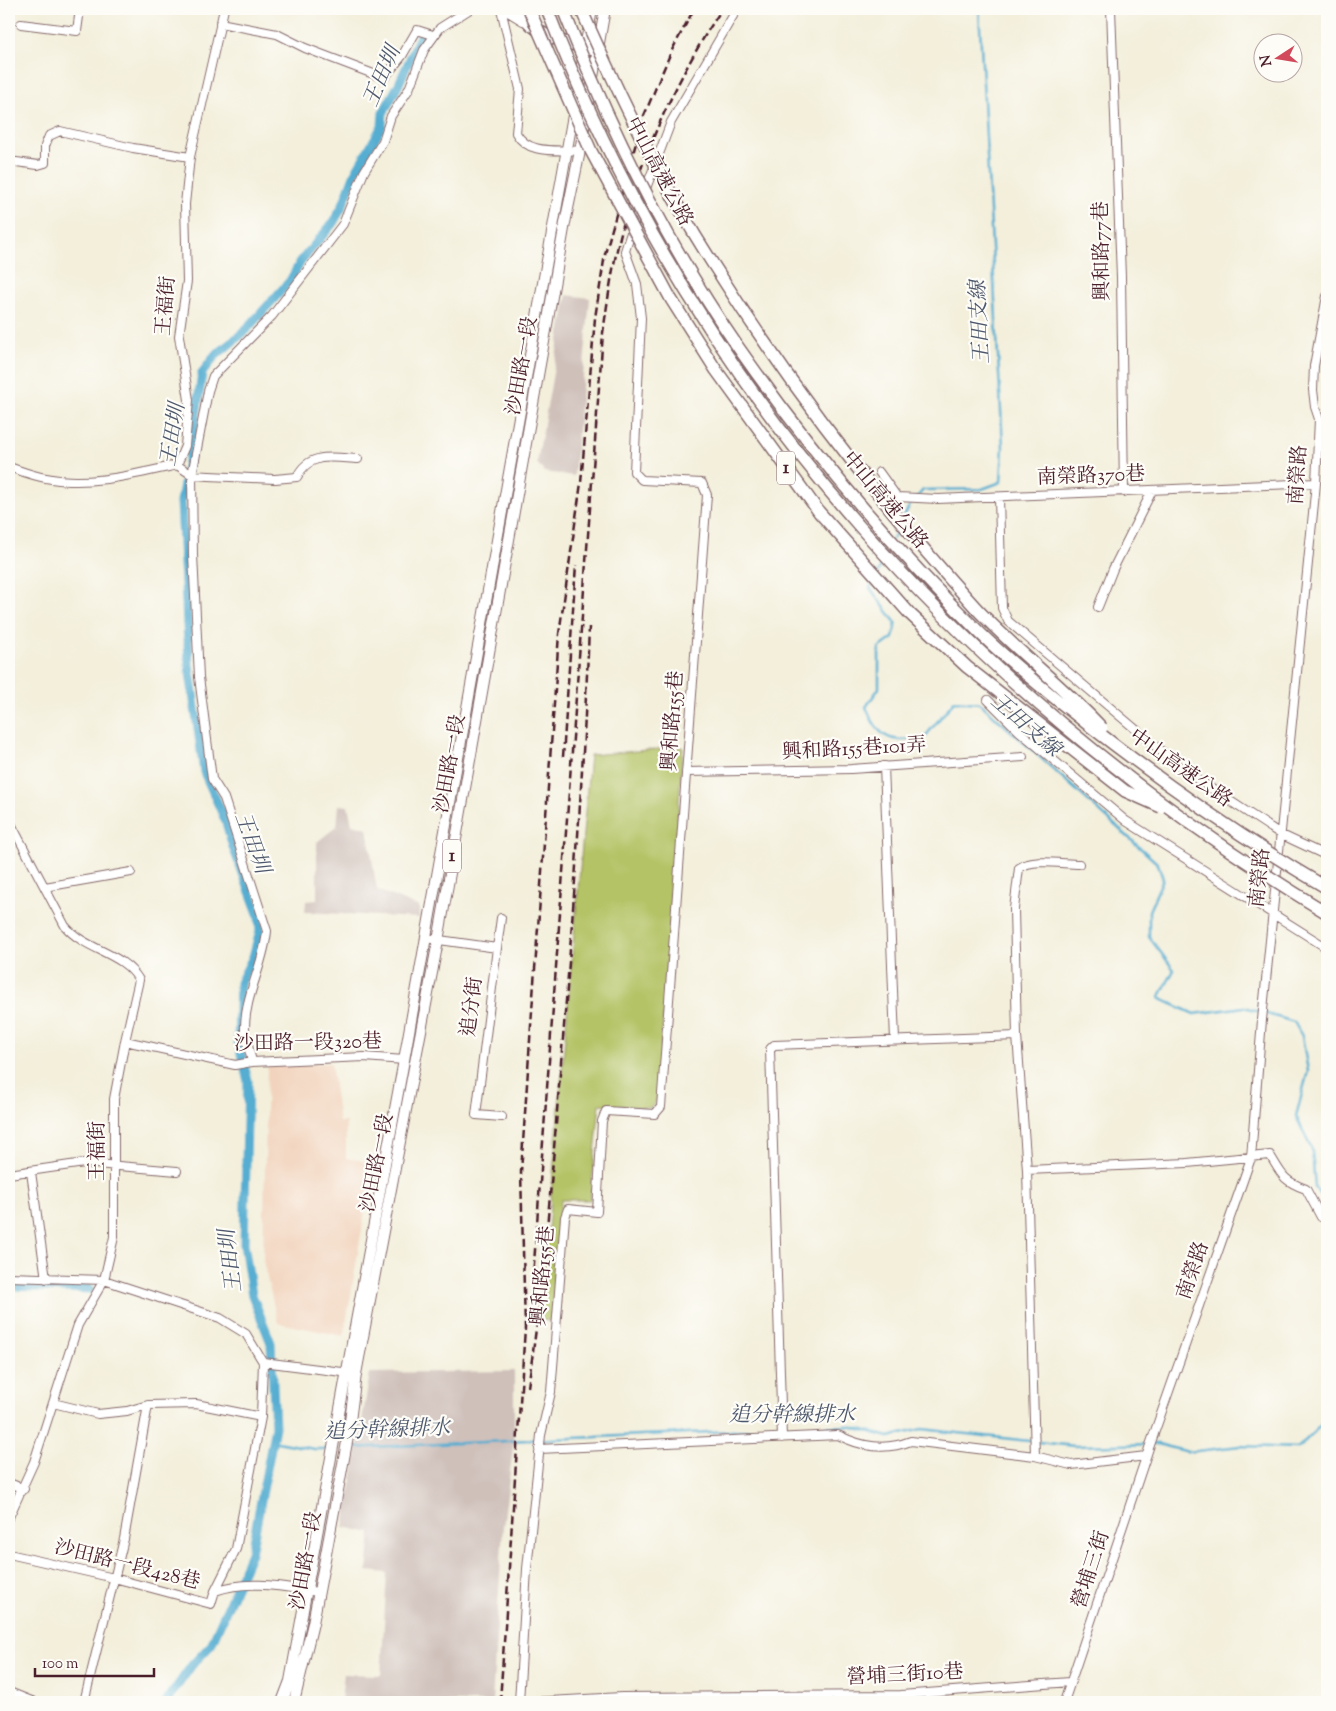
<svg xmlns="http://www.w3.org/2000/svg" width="1336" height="1711" font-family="'Sorts Mill Goudy','Noto Serif TC',serif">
  <rect width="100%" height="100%" fill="#fdfcf7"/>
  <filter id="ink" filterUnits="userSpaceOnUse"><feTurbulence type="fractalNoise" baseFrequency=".02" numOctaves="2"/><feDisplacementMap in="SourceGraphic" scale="10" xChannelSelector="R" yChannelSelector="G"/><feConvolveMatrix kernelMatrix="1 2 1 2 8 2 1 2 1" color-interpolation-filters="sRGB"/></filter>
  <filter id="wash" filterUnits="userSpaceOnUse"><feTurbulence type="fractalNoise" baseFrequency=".0096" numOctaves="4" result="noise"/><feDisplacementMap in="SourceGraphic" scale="20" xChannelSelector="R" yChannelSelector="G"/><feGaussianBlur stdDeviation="1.12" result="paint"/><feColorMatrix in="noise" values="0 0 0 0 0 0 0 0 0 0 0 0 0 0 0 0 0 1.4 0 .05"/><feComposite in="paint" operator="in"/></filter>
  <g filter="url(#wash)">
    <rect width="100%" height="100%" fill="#f3efdb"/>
    <path fill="#f2d4be" d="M331 1063 339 1122H346V1158L373 1163 344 1336 278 1323 263 1261 267 1066Z"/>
    <path fill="#cfc0ba" d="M567 295 590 298 574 476 545 472 537 463Z
      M339 805 348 806 352 824 367 828 377 890 419 907V918L305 912 306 901 317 900V842L337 826Z
      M514 1371V1440L503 1527 492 1702H344L341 1700 344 1674 381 1675 387 1573 367 1571 371 1533 344 1527 370 1373Z"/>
    <path fill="#b4c365" stroke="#7f7148" d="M683 747 657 1099 651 1108 600 1104 590 1200H561L553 1321 540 1320 590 755Z"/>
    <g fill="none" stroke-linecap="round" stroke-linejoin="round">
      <path stroke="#54add1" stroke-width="2.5" d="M918 496 923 490 982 489 1001 482 1003 447 979 9
        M903 518 913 499
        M893 539 899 525
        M878 573 885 557
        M874 580 870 588 896 623 893 638 879 648V688L866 707C879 740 891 743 924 738L954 701 980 703 1158 864 1163 879 1149 911V937L1174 970 1159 998 1194 1014 1244 1007 1294 1022 1302 1036 1308 1071 1296 1116 1312 1150 1315 1188 1327 1203
        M272 1441 314 1449H330
        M348 1448 849 1426 889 1437 922 1429 1074 1446 1158 1444 1188 1452 1240 1446 1298 1448 1327 1419"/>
      <path stroke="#54add1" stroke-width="9" d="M9 1286 90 1289
        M166 1702 192 1665 211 1645 251 1553 275 1427 271 1343 252 1295 244 1244 248 1081 238 1042 240 983 253 957 260 931 259 916 233 847 226 822 204 772 189 665 181 501 194 429 202 373 214 357 244 332 290 281 301 261 333 223 342 207 355 173 382 126 383 113 398 86 420 36"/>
    </g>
  </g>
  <g filter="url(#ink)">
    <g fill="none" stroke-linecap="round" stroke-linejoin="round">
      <g stroke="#856869" stroke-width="10">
        <path id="minor" d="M501 9 520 89 516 133C529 156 558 149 580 151
          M503 9 523 21
          M1111 9 1121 277 1124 492
          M220 23 277 34 305 48 384 78 402 56 417 30 433 35
          M21 24 77 31 80 9
          M9 161 38 165 45 163V146L49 136 60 131 133 148 190 157
          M645 191 671 122 737 9
          M177 465 185 446 189 400 179 336 187 281 185 204 190 157 224 9
          M177 465 192 475 209 476 275 479 297 477C309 451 335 458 358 459
          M9 467C21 471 34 476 46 478 89 487 135 474 177 465
          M879 472 897 497 938 499 1316 483
          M999 497 1002 608 1008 621 1186 772 1282 835 1327 856
          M1098 607 1113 569 1152 491
          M988 700 1019 731 1126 821 1327 948
          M884 766 895 1040
          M686 772 851 769 1023 757
          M9 820 65 926C86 951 123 952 139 980L125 1041 114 1099V1237L104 1280 78 1325 34 1462 9 1517
          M45 887 131 872
          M425 938 497 948 476 1115 502 1117
          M497 948 501 918
          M125 1041 235 1065 252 1062 364 1057 404 1060
          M252 1062C250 1052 246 1041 245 1031 244 996 264 965 267 931L224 798 212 779 199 677 193 555 192 475 208 391 213 376 272 316 343 224 364 172 383 141 391 116 409 89 424 50 440 28 470 9
          M1027 1170 1187 1163 1270 1155C1282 1175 1283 1181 1306 1189L1321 1217
          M31 1172 46 1279
          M9 1174 84 1163 177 1171
          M9 1277 104 1280 220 1318 246 1334 263 1362 350 1373
          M53 1403 98 1414 127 1411 148 1405 196 1404 261 1417
          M782 1438 770 1049 774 1045 1017 1036
          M539 1449 838 1435C862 1447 885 1451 911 1441L1035 1456 1071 1465 1146 1456
          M1035 1456 1027 1170 1017 1036 1014 909 1019 868C1033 858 1062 864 1079 864
          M9 1483 24 1489
          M9 1554 114 1578 211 1604 215 1591C248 1579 284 1587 318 1592
          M215 1591 236 1549 261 1417 263 1362
          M9 1692 34 1702
          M84 1702 124 1539 148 1405
          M519 1702 527 1569 541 1435 551 1392 565 1217 568 1209 597 1212 602 1121 606 1111 655 1114 661 1107 707 495 702 483 642 480 634 472 641 318 637 284 625 251 640 205
          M531 1702 622 1697 901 1695 1070 1682
          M1064 1702 1149 1448 1251 1158 1262 1020 1316 483 1319 419 1315 407 1313 390 1314 366 1327 296"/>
      </g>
      <g stroke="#856869" stroke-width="12">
        <path id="major" d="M282 1702 290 1681 404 1060 592 9
          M294 1702 313 1623 348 1437 356 1374 438 941 565 223 580 151 605 9"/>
      </g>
      <g stroke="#856869" stroke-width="14">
        <path id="highway" d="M517 9C540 41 563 41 598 51"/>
      </g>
      <use href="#minor" stroke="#fff" stroke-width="8"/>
      <use href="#major" stroke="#fff" stroke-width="10"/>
      <use href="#highway" stroke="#fff" stroke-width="11"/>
      <path stroke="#4a1f2b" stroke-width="2.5" stroke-dasharray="8 4" stroke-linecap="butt" d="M563 757 576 565
        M531 1304 603 333C608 298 613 263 622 229 642 153 679 73 722 9
        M528 1387C543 1287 551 1187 559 1086 572 933 583 780 589 627
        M500 1702 525 1328 521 1172 532 1011 559 634 581 483 595 318 605 254 643 118 671 52 694 9"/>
      <g stroke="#856869" stroke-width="14" stroke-linecap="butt">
        <path id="highway-bridge" d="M529 9 591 151 671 299 716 370 819 512 910 614 967 667 1125 791 1161 807
          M547 9C697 400 972 698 1327 913
          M563 9C609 126 666 243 738 347 810 450 892 547 981 634 1014 666 1050 694 1086 723 1163 783 1243 839 1327 888
          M581 9C620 97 661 183 713 264 789 385 879 501 975 607 1015 650 1062 685 1102 728"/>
      </g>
      <use href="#highway-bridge" stroke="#fff" stroke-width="11"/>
    </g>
  </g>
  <g text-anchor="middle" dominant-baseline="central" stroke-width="4.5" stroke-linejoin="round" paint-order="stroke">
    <g fill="#fdfcf7" stroke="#806168" stroke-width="1">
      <rect x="777" y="451.5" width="18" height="33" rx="4"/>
      <rect x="443" y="839.5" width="18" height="33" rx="4"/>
    </g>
    <g font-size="19" font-weight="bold" fill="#4a1f2b">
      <text x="786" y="468">1</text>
      <text x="452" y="856">1</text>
    </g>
    <g font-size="20" fill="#4a1f2b" stroke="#fdfcf7">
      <text transform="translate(658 172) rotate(62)">中山高速公路</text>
      <text transform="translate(1103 251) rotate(-91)">興和路77巷</text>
      <text transform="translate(167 306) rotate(-85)">王福街</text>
      <text transform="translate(523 366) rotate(-80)">沙田路一段</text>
      <text transform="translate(1299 475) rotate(-86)">南榮路</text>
      <text transform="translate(1091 477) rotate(-2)">南榮路370巷</text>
      <text transform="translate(884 501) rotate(50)">中山高速公路</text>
      <text transform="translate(674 721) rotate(-86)">興和路155巷</text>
      <text transform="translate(854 750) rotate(-3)">興和路155巷101弄</text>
      <text transform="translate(451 764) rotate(-80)">沙田路一段</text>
      <text transform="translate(1180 769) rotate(35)">中山高速公路</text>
      <text transform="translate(1261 878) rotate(-84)">南榮路</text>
      <text transform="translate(473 1007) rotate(-83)">追分街</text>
      <text transform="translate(308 1044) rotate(-1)">沙田路一段320巷</text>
      <text transform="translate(98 1151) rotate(-90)">王福街</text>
      <text transform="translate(378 1163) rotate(-79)">沙田路一段</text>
      <text transform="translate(1194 1271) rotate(-71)">南榮路</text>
      <text transform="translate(544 1276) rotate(-85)">興和路155巷</text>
      <text transform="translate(307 1561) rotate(-80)">沙田路一段</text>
      <text transform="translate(127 1566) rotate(14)">沙田路一段428巷</text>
      <text transform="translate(1092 1570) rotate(-72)">營埔三街</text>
      <text transform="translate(905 1676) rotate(-3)">營埔三街10巷</text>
    </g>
    <g font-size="21" font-style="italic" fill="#4e586d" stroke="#fdfcf7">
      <text transform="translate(383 77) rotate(-67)">王田圳</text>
      <text transform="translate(981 322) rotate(-93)">王田支線</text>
      <text transform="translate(174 435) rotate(-81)">王田圳</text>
      <text transform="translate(1025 726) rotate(41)">王田支線</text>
      <text transform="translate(251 843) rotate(70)">王田圳</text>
      <text transform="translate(232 1261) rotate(-97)">王田圳</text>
      <text x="792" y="1416">追分幹線排水</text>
      <text transform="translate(387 1431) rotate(-2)">追分幹線排水</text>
    </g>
  </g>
  <rect width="1336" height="1711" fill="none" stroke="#fdfcf7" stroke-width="30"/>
  <g transform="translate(1278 58) rotate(258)"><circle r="24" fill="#fdfcf7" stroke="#b5a4a5"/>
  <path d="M0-4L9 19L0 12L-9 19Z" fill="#d1495b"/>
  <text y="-8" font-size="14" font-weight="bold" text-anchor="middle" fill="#4a1f2b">N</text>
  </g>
  <path d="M35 1668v8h119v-8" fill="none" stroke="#4a1f2b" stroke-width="2.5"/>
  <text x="42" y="1668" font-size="15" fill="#4a1f2b" stroke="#fdfcf7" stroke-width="4" paint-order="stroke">100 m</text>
</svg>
